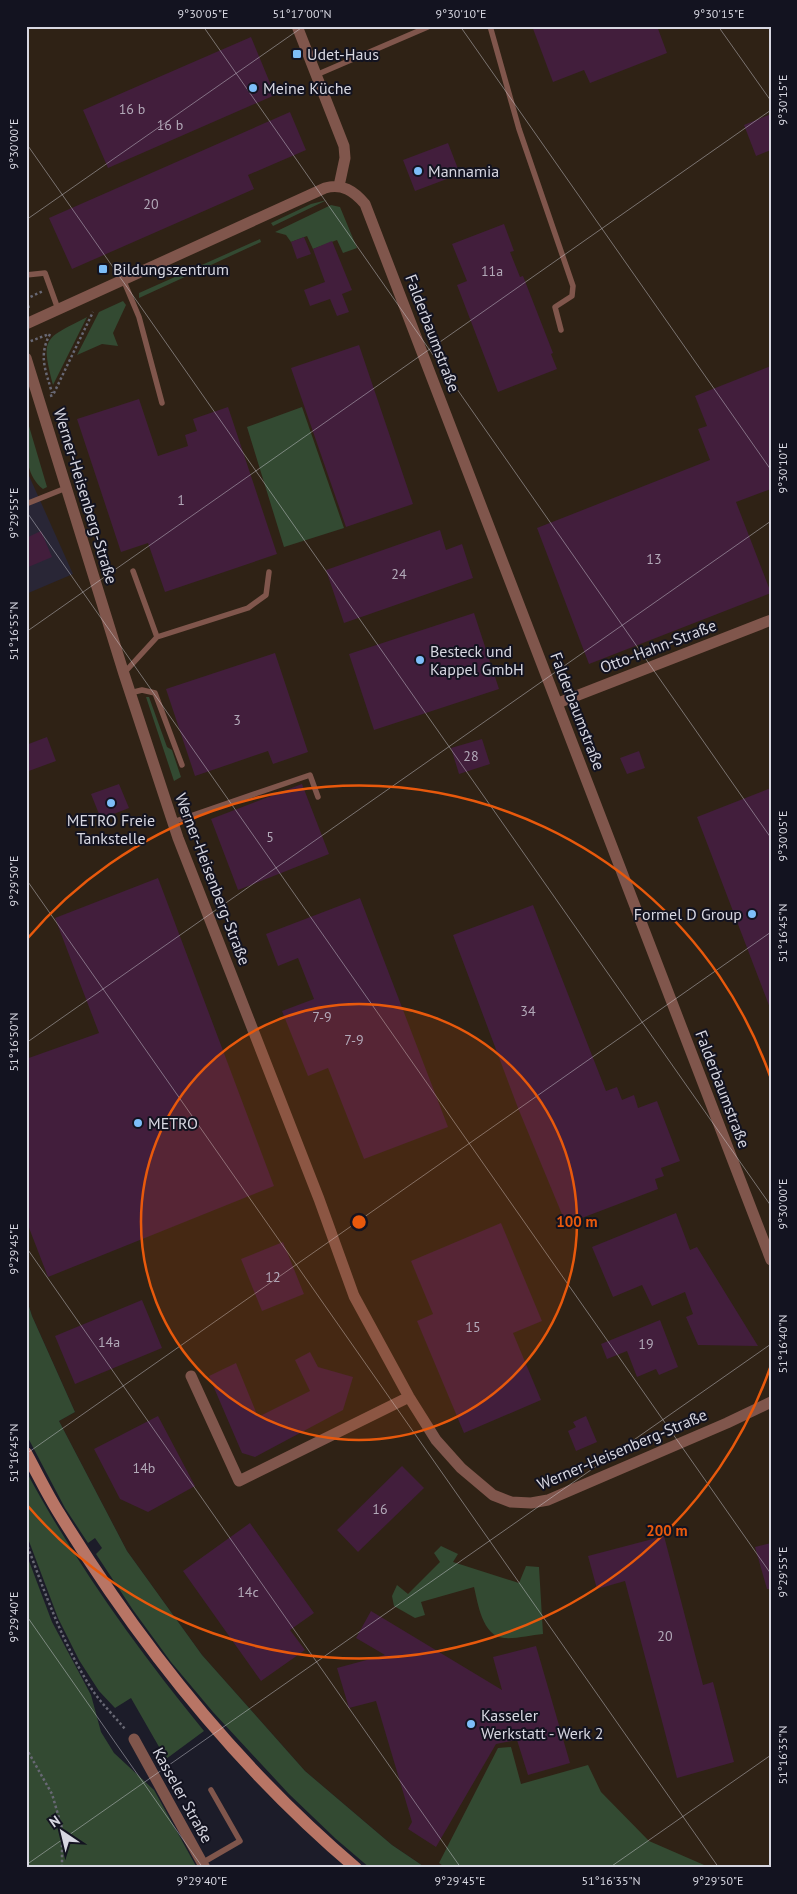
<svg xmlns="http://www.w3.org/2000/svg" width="797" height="1894" font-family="'PT Sans',sans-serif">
  <rect width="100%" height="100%" fill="#1c1c29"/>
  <path fill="#2f2215" d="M26 26H771V1868H426L392 1845 305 1771 202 1655 127 1551 59 1421 75 1412 32 1316 26 1297Z"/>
  <path fill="#292636" d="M26 469 73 574 26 594Z"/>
  <path fill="#334a32" d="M327 200 273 226 271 223 311 204Z
    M331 205 340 207 357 248 343 253 337 240 313 249 307 236 291 242 286 235 275 232Z
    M260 239 261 242 139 298V293Z
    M123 301 126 305 113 333 118 346 102 344 77 355 99 312Z
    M87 317 53 385C40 336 45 339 87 317Z
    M302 407 344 528 284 547 247 427Z
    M26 416 47 487 43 489C22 473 26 439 26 416Z
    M146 697H149L167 747 172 750 181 777 174 781Z
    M26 1297 32 1316 75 1412 59 1421 127 1551 202 1655 305 1771 392 1845 426 1868H370L336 1839 289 1794 213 1712 171 1662 133 1610 96 1554 102 1548 95 1538 88 1543 65 1508 26 1434Z
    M26 1471C76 1564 137 1649 204 1731L166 1759 131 1698 115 1708 99 1691 79 1660 58 1618 27 1536Z
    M441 1546 458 1554 453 1562 519 1583 526 1566 539 1567 543 1634C531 1635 516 1639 504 1638 482 1636 478 1603 474 1587L421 1602 425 1615 415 1618 394 1606 392 1596 397 1585 408 1594 440 1562 434 1553Z
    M26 1553 52 1622 91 1695 101 1732 114 1753 154 1790 197 1868H26Z
    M511 1747 521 1784 588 1765 601 1792 649 1841 711 1868H446L439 1863 498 1748Z"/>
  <path fill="#421e3c" d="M532 26H657L667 53 590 83 584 70 553 82Z
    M251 37 275 95 108 168 83 110Z
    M290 112 306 150 248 175 254 189 72 269 49 218Z
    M771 114V150L756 156 744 125Z
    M448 143 460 174 415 191 403 160Z
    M504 224 514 251 510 252 520 277 523 276 553 353 551 354 557 369 498 392 457 285 467 281 452 244Z
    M304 237 311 254 297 259 291 242Z
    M332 241 352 290 342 294 349 312 337 316 330 299 310 306 304 290 325 282 313 249Z
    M359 345 413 504 346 527 291 368Z
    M771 366V489L736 502 771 593 589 664 537 528 710 460 698 429 707 426 695 396Z
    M139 399 158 456 188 446 185 435 197 431 193 419 228 407 277 554 165 592 148 543 121 552 77 419Z
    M440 530 446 550 462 544 473 578 344 623 326 570Z
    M41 531 52 557 26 568V538Z
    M474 613 499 689 374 730 349 654Z
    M275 653 308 752 273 764 268 751 195 776 166 689Z
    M47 737 56 761 26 772V745Z
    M482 739 490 764 459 774 451 748Z
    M639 751 645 768 627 774 620 758Z
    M119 784 129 808 101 819 91 794Z
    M302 784 329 854 238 890 211 819Z
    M771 788V1008H770L697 817Z
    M158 878 274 1186 48 1277 26 1220V1059L99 1033 55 918Z
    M360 898 448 1127 364 1159 328 1068 308 1076 282 1011 314 999 298 958 278 966 266 934Z
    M533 905 606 1091 617 1087 622 1100 634 1095 638 1108 657 1101 680 1161 661 1168 664 1176 655 1179 658 1189 566 1224 518 1108 453 935Z
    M676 1213 690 1250 697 1247 758 1346 698 1345 686 1317 693 1314 685 1292 652 1306 642 1285 613 1297 592 1247Z
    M501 1223 542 1321 513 1333 541 1400 464 1433 417 1321 433 1314 411 1261Z
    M283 1242 304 1294 262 1311 241 1259Z
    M142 1300 162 1348 75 1384 55 1336Z
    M660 1320 678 1367 659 1375 656 1369 637 1377 627 1351 607 1359 601 1344Z
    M310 1352 318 1367 353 1377 343 1410 255 1457 242 1453 209 1376 236 1363 258 1417 310 1391 295 1360Z
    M158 1416 195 1486 148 1512 120 1499 94 1449Z
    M586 1416 597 1442 576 1451 568 1431 576 1427 573 1422Z
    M402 1466 424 1488 358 1552 337 1530Z
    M250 1523 314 1613 290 1630 305 1650 261 1681 183 1571Z
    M664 1536 703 1685 713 1682 734 1762 677 1778 625 1581 597 1589 588 1556Z
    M771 1543V1589H767L755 1547Z
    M371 1611 502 1690 493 1657 536 1646 570 1763 528 1775 517 1740 496 1744 436 1847 408 1829 412 1822 376 1701 349 1708 337 1668 385 1655 356 1638Z"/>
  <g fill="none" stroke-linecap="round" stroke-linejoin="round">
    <path stroke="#686874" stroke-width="2.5" stroke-dasharray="2.5 2.5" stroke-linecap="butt" d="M26 299 43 291
      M26 301 29 308
      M50 334C38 356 46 371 52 393
      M26 343 49 334
      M50 396 53 395 93 312
      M26 1542C45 1593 63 1645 93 1691 102 1704 115 1717 125 1729
      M26 1748 52 1794 62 1828V1868"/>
    <path stroke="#80564c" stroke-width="5.5" d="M490 26 519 129 573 286 572 296 555 307 561 330
      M316 75 430 26
      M26 275 45 273 58 309
      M123 279 139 317 162 403
      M26 504 66 488
      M133 571 157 637
      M124 673 157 637 248 608 266 595 269 572
      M130 693 142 690 155 693 182 765
      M173 822 310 775 318 797
      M202 1863 240 1841 211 1790"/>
    <path stroke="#80564c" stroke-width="11" d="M297 26 344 146 345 158 339 186
      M26 324 325 188C342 183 354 191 365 204L771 1260
      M26 358 124 674 178 838 319 1199 354 1296 409 1397 436 1440 461 1468 493 1495 511 1502 531 1503 548 1500 727 1423 771 1402
      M558 703 771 620
      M191 1376 239 1481 409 1397
      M134 1739 205 1868"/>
    <path stroke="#b87565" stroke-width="12" d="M26 1453C37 1473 47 1494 59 1513 140 1645 237 1767 356 1868"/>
  </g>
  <path fill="none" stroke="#d7d7e1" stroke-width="1" stroke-opacity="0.45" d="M203 26 771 838M460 26 771 470M718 26 771 101M26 143 771 1206M26 220 304 26M26 511 771 1574M26 632 771 110M26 879 719 1868M26 1043 771 521M26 1247 461 1868M26 1454 771 932M26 1615 203 1868M26 1865 771 1344M609 1868 771 1755"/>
  <circle cx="359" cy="1222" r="218" fill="#e8590c" fill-opacity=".12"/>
  <g fill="none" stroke="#e8590c" stroke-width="2.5">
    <circle cx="359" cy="1222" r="218"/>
    <path d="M770 1368A436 436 0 0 1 27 1505M27 939A436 436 0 0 1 770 1076"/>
  </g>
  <g fill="#7dbef9" stroke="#131320" stroke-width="2">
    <rect x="292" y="49" width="10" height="10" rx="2.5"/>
    <circle cx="253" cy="88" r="5"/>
    <circle cx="418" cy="171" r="5"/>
    <rect x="98" y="264" width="10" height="10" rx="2.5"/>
    <circle cx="420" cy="660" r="5"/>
    <circle cx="111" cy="803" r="5"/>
    <circle cx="752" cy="914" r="5"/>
    <circle cx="138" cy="1123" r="5"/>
    <circle cx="471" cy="1724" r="5"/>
  </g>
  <g text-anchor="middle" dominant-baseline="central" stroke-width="4" stroke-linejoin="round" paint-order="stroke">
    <g font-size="14" fill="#b2a9b8">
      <text x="132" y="109">16 b</text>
      <text x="170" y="125">16 b</text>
      <text x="151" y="204">20</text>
      <text x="492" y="271">11a</text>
      <text x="181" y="500">1</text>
      <text x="654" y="559">13</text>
      <text x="399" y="574">24</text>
      <text x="237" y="720">3</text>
      <text x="471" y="756">28</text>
      <text x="270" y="837">5</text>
      <text x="528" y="1011">34</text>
      <text x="322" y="1017">7-9</text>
      <text x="354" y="1040">7-9</text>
      <text x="273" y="1277">12</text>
      <text x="473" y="1327">15</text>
      <text x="109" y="1342">14a</text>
      <text x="646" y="1344">19</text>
      <text x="144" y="1468">14b</text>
      <text x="380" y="1509">16</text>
      <text x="248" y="1592">14c</text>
      <text x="665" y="1636">20</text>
    </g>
    <g font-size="16" fill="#d7d7e1" stroke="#131320" text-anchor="start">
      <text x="307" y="54">Udet-Haus</text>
      <text x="263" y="88">Meine Küche</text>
      <text x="428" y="171">Mannamia</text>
      <text x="113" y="269">Bildungszentrum</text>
      <text x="430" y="651">Besteck und<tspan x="430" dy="18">Kappel GmbH</tspan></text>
      <text x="111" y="820" text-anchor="middle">METRO Freie<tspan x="111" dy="18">Tankstelle</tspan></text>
      <text x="742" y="914" text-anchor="end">Formel D Group</text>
      <text x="148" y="1123">METRO</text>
      <text x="481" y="1715">Kasseler<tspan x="481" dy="18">Werkstatt - Werk 2</tspan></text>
    </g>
    <g font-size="16" fill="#d7d7e1" stroke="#131320">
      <text transform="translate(433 333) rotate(69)">Falderbaumstraße</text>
      <text transform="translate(86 496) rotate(73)">Werner-Heisenberg-Straße</text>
      <text transform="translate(658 646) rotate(-21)">Otto-Hahn-Straße</text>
      <text transform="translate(578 711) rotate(69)">Falderbaumstraße</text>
      <text transform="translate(213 879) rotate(69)">Werner-Heisenberg-Straße</text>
      <text transform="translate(723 1089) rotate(69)">Falderbaumstraße</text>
      <text transform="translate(622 1449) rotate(-23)">Werner-Heisenberg-Straße</text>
      <text transform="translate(183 1795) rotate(61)">Kasseler Straße</text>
    </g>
  </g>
  <circle cx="359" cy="1222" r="8" fill="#e8590c" stroke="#131320" stroke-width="2.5"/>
  <g font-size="15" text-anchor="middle" font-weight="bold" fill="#e8590c" stroke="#131320" stroke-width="4" stroke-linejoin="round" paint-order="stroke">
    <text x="577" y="1227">100 m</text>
    <text x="667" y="1536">200 m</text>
  </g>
  <rect width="797" height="1894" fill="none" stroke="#131320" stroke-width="55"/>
  <g transform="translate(62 1832) rotate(325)" stroke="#131320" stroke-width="4" paint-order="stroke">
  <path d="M0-4L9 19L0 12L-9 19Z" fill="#d7d7e1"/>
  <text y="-8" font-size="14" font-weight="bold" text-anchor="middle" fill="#d7d7e1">N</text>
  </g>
  <rect x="28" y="28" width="742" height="1838" fill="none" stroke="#d7d7e1" stroke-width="2"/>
  <g font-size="12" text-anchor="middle" fill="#d7d7e1">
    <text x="203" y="18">9°30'05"E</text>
    <text x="302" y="18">51°17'00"N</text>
    <text x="461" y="18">9°30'10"E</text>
    <text x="719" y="18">9°30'15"E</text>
    <text transform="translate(783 100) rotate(-90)" y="4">9°30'15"E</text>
    <text transform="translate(14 144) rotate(-90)" y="4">9°30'00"E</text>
    <text transform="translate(783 468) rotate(-90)" y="4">9°30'10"E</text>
    <text transform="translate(14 513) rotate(-90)" y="4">9°29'55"E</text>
    <text transform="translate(14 631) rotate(-90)" y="4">51°16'55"N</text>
    <text transform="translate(783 836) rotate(-90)" y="4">9°30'05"E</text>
    <text transform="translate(14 881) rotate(-90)" y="4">9°29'50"E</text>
    <text transform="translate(783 933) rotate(-90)" y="4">51°16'45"N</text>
    <text transform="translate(14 1042) rotate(-90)" y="4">51°16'50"N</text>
    <text transform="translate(783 1204) rotate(-90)" y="4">9°30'00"E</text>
    <text transform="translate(14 1249) rotate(-90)" y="4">9°29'45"E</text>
    <text transform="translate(783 1344) rotate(-90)" y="4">51°16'40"N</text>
    <text transform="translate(14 1453) rotate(-90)" y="4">51°16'45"N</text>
    <text transform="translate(783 1572) rotate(-90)" y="4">9°29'55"E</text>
    <text transform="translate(14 1617) rotate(-90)" y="4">9°29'40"E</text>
    <text transform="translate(783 1755) rotate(-90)" y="4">51°16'35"N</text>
    <text x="202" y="1885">9°29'40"E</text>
    <text x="460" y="1885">9°29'45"E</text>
    <text x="611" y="1885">51°16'35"N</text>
    <text x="718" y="1885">9°29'50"E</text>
  </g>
</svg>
